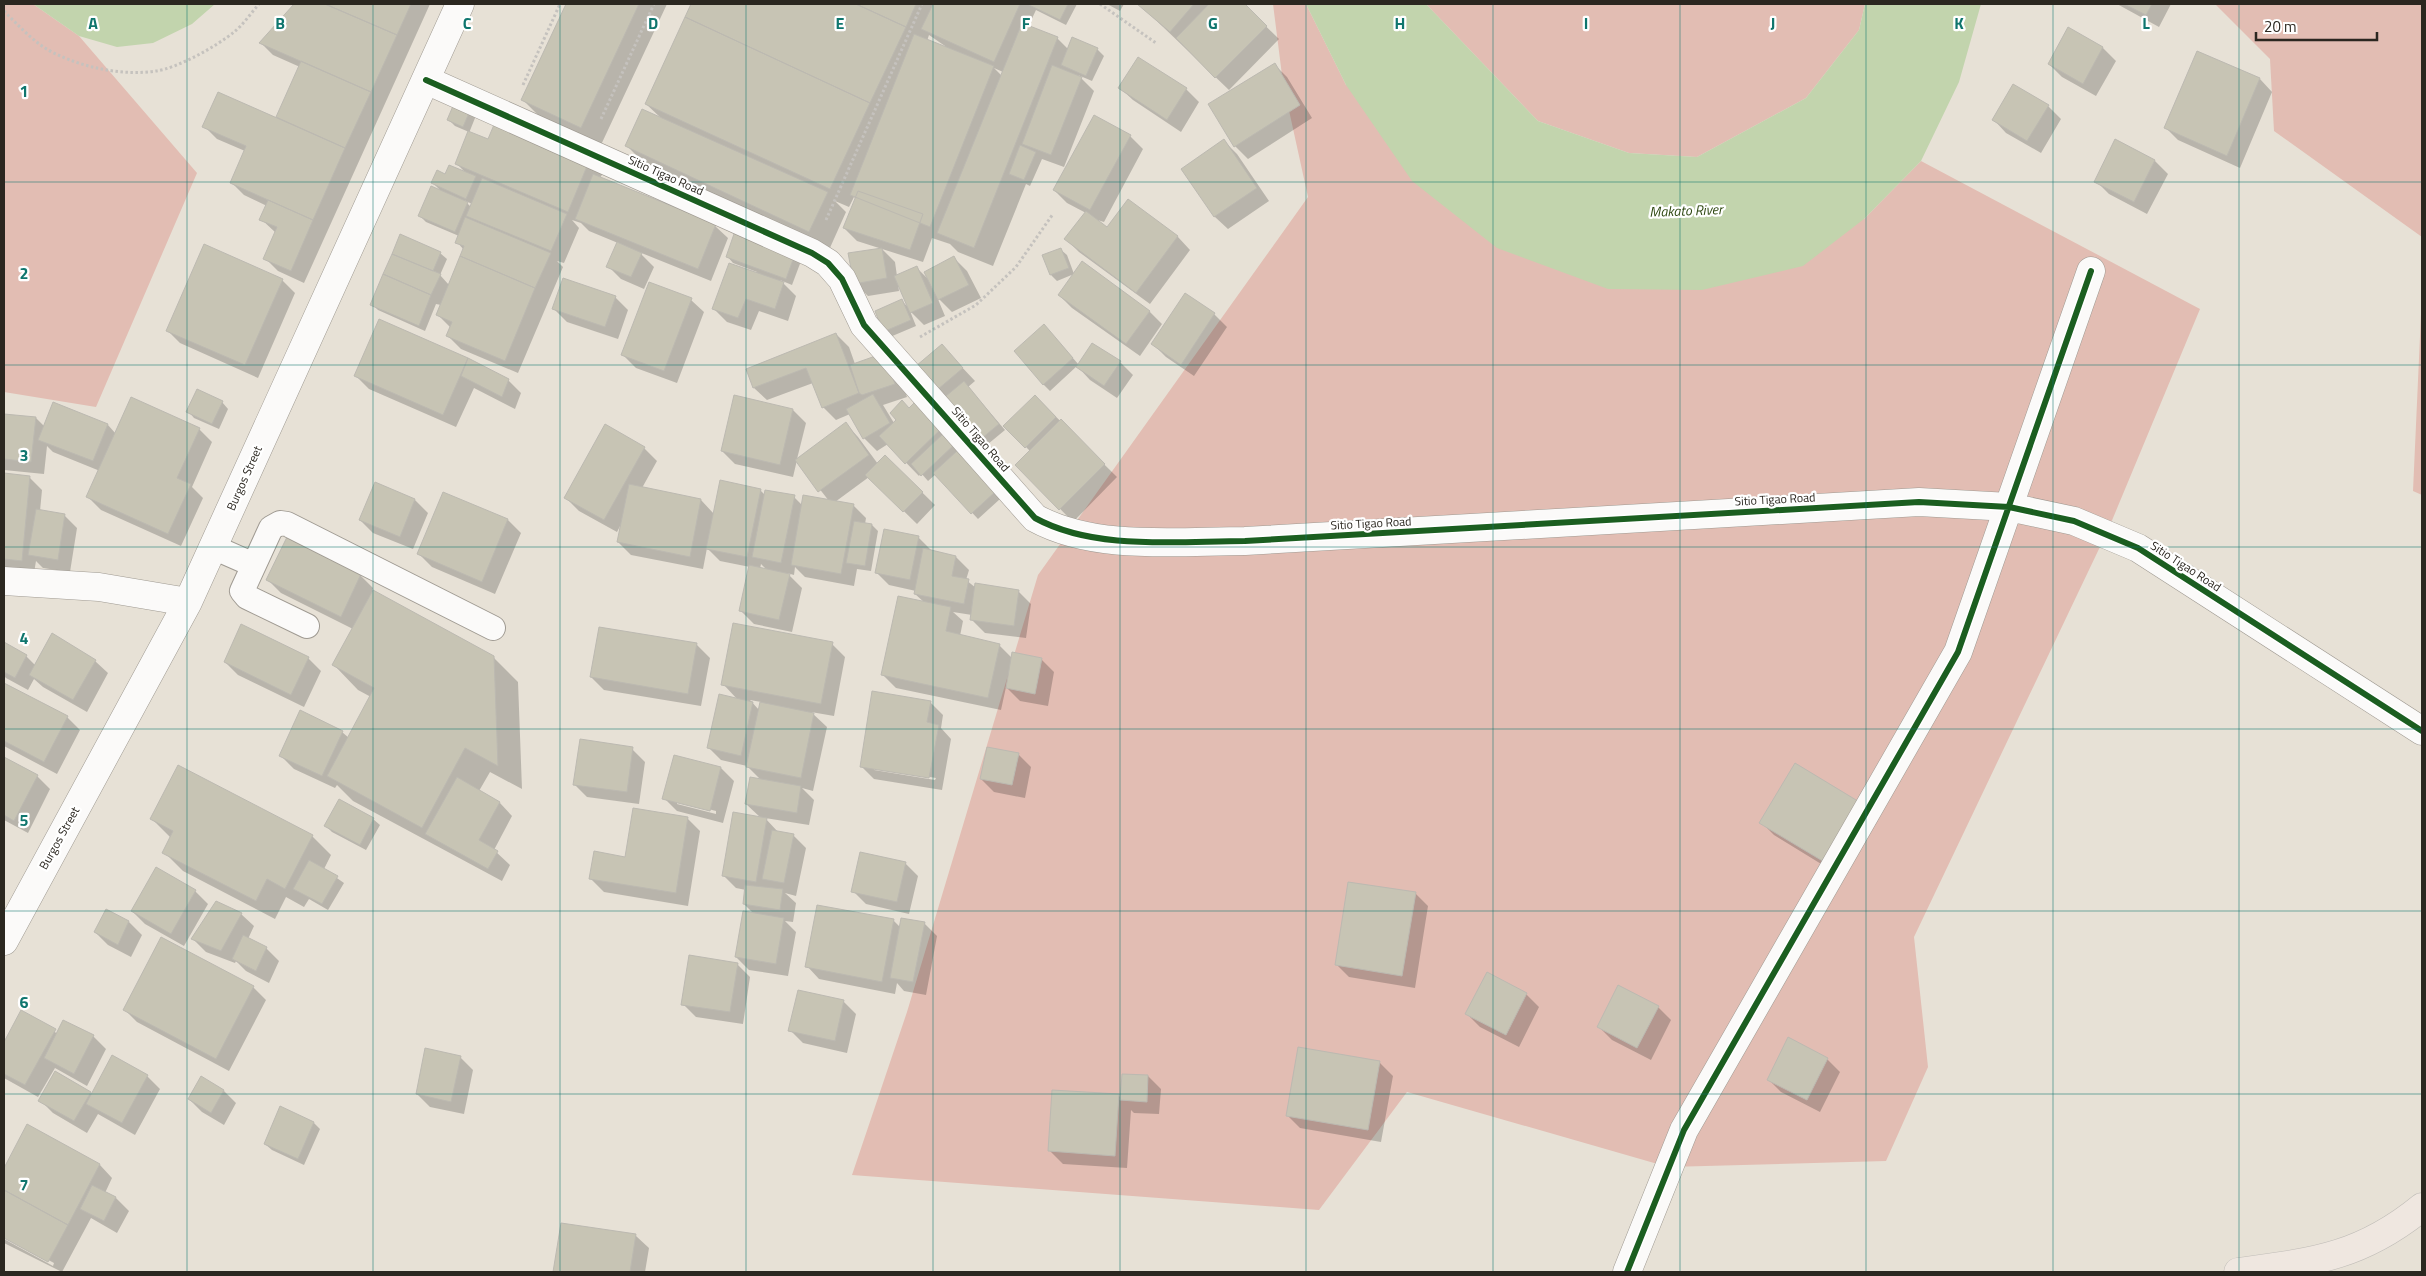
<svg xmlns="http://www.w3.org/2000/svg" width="2426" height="1276" font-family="'Titillium Web',sans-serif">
  <rect width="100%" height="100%" fill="#e7e1d6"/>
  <path fill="#e2bdb3" d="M4 4H33L79 36 197 173 96 407 4 392Z
    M1273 4H1306L1346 85 1864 219 1921 161 2200 309 2108 530 1914 937 1928 1067 1886 1161 1668 1167 1407 1092 1319 1210 852 1175 907 1012 1038 575 1308 197 1283 83Z
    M1426 4H1865L1859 30 1806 98 1697 157 1629 153 1538 121Z
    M2215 4H2422V237L2274 131 2270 59Z
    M2422 292V495L2413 491Z"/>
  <path fill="#c2d4ad" d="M33 4H215L192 24 153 43 117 47 79 36Z
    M1306 4H1426L1538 121 1629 153 1697 157 1806 98 1859 30 1865 4H1981L1959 82 1921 161 1864 219 1803 266 1702 290 1608 289 1497 248 1412 181 1346 85Z"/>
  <path fill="#0003" fill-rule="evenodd" d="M296 4H430L304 283 278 271 265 258 276 233 261 219 267 206 244 195 231 182 245 151 217 139 204 126 277 119 300 67 273 55 261 43Z
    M568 4H667L600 147 542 119 523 100Z
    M693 4H1077L1066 25 1036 10 1028 27 1057 38 1069 50 1073 39 1098 50 1104 56 1092 81 1078 75 1094 91 1064 167 1042 159 1030 186 1026 184 993 266 958 252 950 244 932 238 923 262 857 241 844 228 856 199 854 197 849 207 835 201 846 212 829 250 645 164 626 145 661 118 646 104ZM929 35 945 46 944 48 927 41ZM994 68 1003 72 1002 76Z
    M1107 4H1124L1120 11Z
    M1139 4H1243L1279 39 1229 90Z
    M2117 4H2171L2159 27Z
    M2068 29 2103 48 2116 61 2096 96 2062 77 2049 64Z
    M1138 59 1186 89 1199 102 1181 132 1133 100 1120 88Z
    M1274 64 1287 77 1312 118 1248 159 1235 146Z
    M2260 79 2272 92 2240 168 2178 140 2165 127Z
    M457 101 477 113 469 133 488 141 497 121 603 173 600 178 715 226 728 238 711 281 639 252 654 267 644 289 621 279 608 266 618 243 589 231 581 223 572 220 579 228 564 263 557 261 563 267 518 373 461 349 448 336 450 327 437 314 441 305 436 304 425 331 378 310 372 304 440 253 447 259 440 275 449 285 464 250 457 242 459 236 426 222 420 216 443 193 433 183 446 176 466 173 456 163 469 132 455 126 449 120ZM464 200 472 204 471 207Z
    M2048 106 2061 119 2041 153 2006 133 1994 120Z
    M1094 117 1130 136 1143 149 1104 222 1094 219 1108 229 1128 200 1178 237 1190 250 1150 304 1079 252 1066 239 1086 213 1067 203 1054 190Z
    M1224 141 1237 154 1269 201 1228 229 1215 217 1183 169Z
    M2116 141 2155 161 2168 174 2147 214 2109 194 2096 181Z
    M736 233 801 261 792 285 780 280 796 296 788 321 759 311 751 330 727 322 714 309 757 272 733 263 727 256Z
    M882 249 895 262 897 276 917 268 929 280 954 258 967 271 981 298 952 312 937 297 945 316 924 325 910 311 916 326 890 337 884 331 902 301 909 308 898 284 899 291 868 296 855 283Z
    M1060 249 1067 255 1074 274 1057 281 1051 275Z
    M282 280 295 293 258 378 180 343 167 330Z
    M1059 295 1149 311 1162 324 1140 356 1072 308Z
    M615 297 628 310 618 339 567 322 554 309Z
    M691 300 704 312 677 383 636 368 623 355Z
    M1214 314 1227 327 1194 376 1166 357 1153 344Z
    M380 321 508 380 521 393 515 409 474 388 456 427 369 389 356 376Z
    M1050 332 1079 365 1120 362 1133 375 1117 398 1090 380 1077 366 1050 391 1043 384Z
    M836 334 849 347 855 364 897 368 907 397 883 405 894 423 920 398 961 451 958 454 1000 499 978 519 936 474 928 481 921 473 919 476 888 444 877 451 864 438 850 414 836 420 823 407 813 383 767 400 754 388 747 369Z
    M942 346 975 381 968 387 1005 430 982 449 918 367Z
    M1035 396 1117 477 1073 522 1017 465 1030 451 1005 426Z
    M222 402 228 409 219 429 194 418 188 411Z
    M54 404 108 425 116 434 199 429 212 442 192 487 203 498 181 546 101 510 88 497 100 471 53 452 47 446 44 474 4 470V415L36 418 45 427Z
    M793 410 806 423 797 459 846 424 858 437 878 464 885 456 935 505 917 524 869 477 835 502 853 505 866 518 865 524 872 525 878 531 871 571 857 569 854 586 805 577 795 567 794 575 787 573 802 588 792 632 754 624 741 611 750 567 720 561 707 548 703 569 631 555 618 542 620 526 617 532 579 511 566 498 644 448 657 461 642 488 701 500 714 514 760 490 765 495 794 497 803 506 829 501 797 460 793 477 735 464 722 451ZM761 564 767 570 760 569Z
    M5 475 29 477 42 490 40 511 64 515 77 528 70 572 43 568 36 561 34 573 4 569Z
    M375 484 415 500 428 513 413 549 373 533 360 520Z
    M444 494 508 520 521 533 495 594 432 567 419 554Z
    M918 537 931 550 956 557 969 570 966 580 976 588 1018 591 1031 604 1026 638 985 633 972 620V615L953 612 963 621 960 636 999 645 1012 658 1041 659 1054 672 1048 706 1020 701 1006 687 1001 710 896 688 883 675 925 603 915 594 916 591 889 585 876 572Z
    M360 575 373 588 372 591 493 657 518 682 522 789 490 772 479 791 500 803 512 816 494 850 510 865 502 881 353 801 337 785 335 788 294 769 281 756 342 732 349 738 371 697 358 690 334 665 353 629 281 593 268 580Z
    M4 644 26 656 35 665 95 661 108 673 87 712 43 687 34 679 28 690 6 678 4 676Z
    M832 644 845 657 834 716 811 712 827 727 813 791 802 788 814 800 809 825 765 818 779 833 793 835 806 848 796 896 785 893 796 903 793 922 785 921 796 932 788 976 749 970 736 957 754 914 744 904 746 890 736 888 723 875 761 818 746 804 762 781 747 766 721 760 708 747 738 700 723 684ZM750 700 761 702 759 710Z
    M697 645 710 658 701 706 604 690 591 677Z
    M308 658 321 671 304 707 238 675 225 662Z
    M4 684 67 717 80 730 57 774 4 746Z
    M930 702 943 715 941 728 951 739 942 790 874 779 861 766ZM874 768 936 778 935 780 874 770Z
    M632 749 645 762 639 804 587 797 574 784Z
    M1018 754 1031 767 1025 798 994 792 981 779Z
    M4 758 37 776 50 789 28 833 4 820Z
    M721 768 734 781 723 823 677 811 664 798ZM677 801 716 811V814L677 804Z
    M1866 807 1878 820 1844 878 1774 835 1761 822Z
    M687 818 700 831 688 906 604 892 591 879Z
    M152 819 312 836 331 855 324 869 344 883 328 910 309 899 304 907 286 897 275 919 183 871 164 852 171 838Z
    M373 819 380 825 366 850 332 832 326 826Z
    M905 863 918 876 909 914 866 904 853 891Z
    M195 891 208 904 184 946 145 924 132 911Z
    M1415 893 1428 906 1415 988 1349 977 1336 964Z
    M106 910 129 922 142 935 131 957 108 945 95 932Z
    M241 914 254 926 248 939 266 948 279 961 269 983 246 971 236 961 235 963 206 952 193 939Z
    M893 920 900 927 924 923 937 936 926 995 904 991 897 983 895 994 819 979 807 966Z
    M161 938 253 987 266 1000 229 1071 137 1022 124 1009Z
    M737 964 750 977 743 1024 696 1017 683 1004Z
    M1526 994 1539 1007 1519 1047 1480 1027 1467 1014Z
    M843 1001 856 1014 847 1053 803 1043 790 1030Z
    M1658 1007 1671 1020 1651 1060 1612 1040 1599 1027Z
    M21 1012 58 1034 93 1036 106 1049 87 1086 55 1068 38 1097 4 1078V1044Z
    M1299 1048 1380 1063 1393 1076 1381 1142 1300 1128 1287 1115Z
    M460 1057 473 1070 464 1114 430 1107 417 1094Z
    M1827 1059 1840 1072 1820 1112 1781 1092 1768 1079Z
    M147 1076 160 1089 135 1135 98 1114 87 1133 53 1113 40 1100 90 1093 92 1095Z
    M1148 1076 1161 1089 1159 1114 1134 1113 1131 1110 1127 1168 1063 1164 1050 1151 1118 1095 1121 1098Z
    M224 1091 236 1103 224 1125 202 1112 189 1099Z
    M281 1108 314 1123 320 1129 304 1165 272 1150 265 1144Z
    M27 1126 100 1165 112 1178 105 1193 116 1198 129 1211 117 1233 91 1218 62 1272 4 1243V1239L53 1266 54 1263 4 1236V1170Z
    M562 1224 636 1236 649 1248 645 1272H554Z"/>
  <path fill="#c7c4b4" stroke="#bcb9b1" d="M294 4H325L397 35 371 92 259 43Z
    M325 4H411L397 35Z
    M566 4H639L581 128 521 100Z
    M691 4H856L906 27 870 103 685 17Z
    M856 4H916L906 27Z
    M933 4H1020L994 62 921 29Z
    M1027 4H1068L1060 20Z
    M1137 4H1194L1170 32Z
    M1209 4H1245L1267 26 1215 78 1176 38Z
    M2124 4H2152L2146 15Z
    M685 17 870 103 830 189 645 104Z
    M1022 23 1058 37 974 248 937 233Z
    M2068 27 2103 47 2083 84 2048 64Z
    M914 34 994 66 930 227 850 195Z
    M1072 37 1098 48 1086 76 1061 65Z
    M2197 51 2260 78 2227 156 2164 128Z
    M1138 57 1187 88 1167 120 1118 88Z
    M301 61 371 92 345 148 276 117Z
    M1275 63 1300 105 1234 147 1208 104Z
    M1052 65 1082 77 1051 155 1022 144Z
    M2013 84 2049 105 2027 141 1992 120Z
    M218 92 345 148 313 220 230 183 246 146 202 127Z
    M456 99 472 106 463 127 447 120Z
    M642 109 828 192 809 232 625 146Z
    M1094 115 1131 135 1090 210 1053 190Z
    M496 120 590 159 568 212 455 164 468 131 488 139Z
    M1224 139 1257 188 1214 217 1181 169Z
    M2115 139 2155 160 2134 202 2094 182Z
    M1020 145 1036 152 1024 180 1009 174Z
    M449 165 476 176 466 199 431 183 437 170 445 174Z
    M593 174 716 224 698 269 575 219Z
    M482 178 567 214 551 251 466 216Z
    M431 186 468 202 455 232 418 216Z
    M858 191 923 214 910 250 843 228Z
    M1128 199 1178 236 1136 293 1064 239 1086 211 1107 227Z
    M268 200 313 220 291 271 263 259 277 227 259 220Z
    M465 217 551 253 535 288 460 256 464 246 455 243Z
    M735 231 795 254 786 279 726 257Z
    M400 234 441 252 433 271 392 254Z
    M617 242 642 253 631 277 606 267Z
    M204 244 283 279 245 365 166 331Z
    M882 248 887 278 854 284 848 253Z
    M1061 248 1069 268 1050 275 1042 255Z
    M392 254 441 274 431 295 383 274Z
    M460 256 535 288 505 361 446 336 452 322 436 315Z
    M954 256 969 285 938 300 924 272Z
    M1082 261 1150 311 1126 344 1058 295Z
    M729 263 784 282 775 309 746 299 738 318 712 309Z
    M917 266 933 303 910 313 894 276Z
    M383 274 431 295 419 326 370 305Z
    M563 278 616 296 605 327 552 309Z
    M649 282 692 298 664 371 621 355Z
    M1185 293 1215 313 1181 365 1151 344Z
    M902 299 911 320 883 332 875 311Z
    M379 319 468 358 443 415 354 376Z
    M1044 324 1073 358 1043 385 1014 351Z
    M836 333 859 393 822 408 806 368 753 388 746 369Z
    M1092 343 1121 361 1104 386 1076 367Z
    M942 344 963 368 937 390 916 366Z
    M884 353 895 384 862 395 859 393 850 365Z
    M468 358 509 379 502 397 461 376Z
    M964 381 999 424 975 444 940 401Z
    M197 389 223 401 212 424 186 412Z
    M873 394 890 423 863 439 846 409Z
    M734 395 793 409 780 465 721 451Z
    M1035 395 1056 417 1025 448 1003 426Z
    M131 397 200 428 177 478 191 484 168 534 86 497Z
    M920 397 946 424 905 464 879 436 896 420 890 413 902 400 909 408Z
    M53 402 108 424 93 461 38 440Z
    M4 414 36 417 31 462 4 459Z
    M1061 419 1105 464 1059 510 1015 465Z
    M846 422 869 455 818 492 795 460Z
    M605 424 645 447 604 520 564 498Z
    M945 432 955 444 921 476 911 464Z
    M957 451 995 492 971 514 933 473Z
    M885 455 923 492 903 512 865 475Z
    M4 473 30 476 22 561 4 559Z
    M720 480 761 489 747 557 706 549Z
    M375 482 415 499 400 537 359 520Z
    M629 484 701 499 690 557 617 542Z
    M765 490 795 495 781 563 752 557Z
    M443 492 508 519 482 582 417 554Z
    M803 495 854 504 841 574 791 565Z
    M36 509 65 514 58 560 28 555Z
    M854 521 872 524 865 566 846 563Z
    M884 529 919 536 910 580 875 573Z
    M287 537 361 574 341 617 266 580Z
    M923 548 956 556 952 576 969 579 964 604 914 594Z
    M749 565 790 574 779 620 739 611Z
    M975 583 1019 590 1014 626 970 620Z
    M373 590 494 656 498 766 465 748 422 828 327 776 374 688 332 665Z
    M898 596 951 607 946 631 1000 644 988 698 881 675Z
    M733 623 833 642 821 704 721 685Z
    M241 624 309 657 291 695 224 662Z
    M599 627 697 643 688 694 590 677Z
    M52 633 96 660 73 700 29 675Z
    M4 642 27 655 15 678 4 672Z
    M1012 652 1042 658 1035 694 1006 688Z
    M4 683 68 716 44 762 4 741Z
    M872 691 931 701 927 722 939 725 929 778 860 767Z
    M719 694 753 702 741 756 707 748Z
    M760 702 814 713 801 778 746 767Z
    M300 710 343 731 322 776 279 756Z
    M580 739 633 747 627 792 573 785Z
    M987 747 1019 753 1012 785 980 779Z
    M674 755 721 767 710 811 662 799Z
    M4 757 38 775 14 821 4 815Z
    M1795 763 1866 806 1831 866 1759 823Z
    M178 765 313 835 285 889 267 879 256 901 162 853 173 831 150 819Z
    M457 777 500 802 479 840 498 851 488 869 425 834Z
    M750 777 801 786 797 813 745 804Z
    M339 799 374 818 360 845 324 826Z
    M633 808 688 817 676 893 589 879 594 851 625 857Z
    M733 812 767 818 756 882 722 876Z
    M772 830 794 834 784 883 762 879Z
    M860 852 906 862 897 902 851 892Z
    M309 860 338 876 322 904 293 889Z
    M156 867 196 890 171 934 131 911Z
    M1348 882 1416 892 1402 976 1335 965Z
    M745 885 783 889 780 910 743 904Z
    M216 901 242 913 221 951 191 939Z
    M817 905 894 919 882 982 805 967Z
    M106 909 129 921 118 945 94 932Z
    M743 911 784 918 776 964 735 957Z
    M901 918 925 922 913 982 890 978Z
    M243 935 267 947 256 971 232 959Z
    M161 937 254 986 216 1059 123 1010Z
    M689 955 738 963 730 1012 681 1005Z
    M1487 972 1527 993 1506 1035 1465 1014Z
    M1618 985 1659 1006 1637 1048 1597 1027Z
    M798 990 844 1000 835 1041 788 1031Z
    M21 1010 56 1029 25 1085 4 1074V1042Z
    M63 1020 94 1035 74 1074 44 1058Z
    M1788 1037 1828 1058 1807 1100 1767 1080Z
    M1298 1047 1380 1061 1368 1130 1286 1116Z
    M425 1048 461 1056 451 1102 416 1094Z
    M112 1055 148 1075 122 1123 86 1104Z
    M55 1071 91 1092 74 1121 38 1101Z
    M1122 1074 1148 1075 1147 1102 1120 1100Z
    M201 1076 224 1090 211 1113 188 1099Z
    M1052 1090 1119 1094 1115 1156 1048 1151Z
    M280 1106 314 1122 298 1159 264 1144Z
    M27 1124 100 1164 68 1225 4 1190V1168Z
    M92 1185 116 1197 104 1221 80 1209Z
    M4 1190 68 1225 48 1262 4 1238Z
    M561 1223 636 1234 630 1272H553Z"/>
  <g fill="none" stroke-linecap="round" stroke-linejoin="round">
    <g stroke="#9f9a92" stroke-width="26">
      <path id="lane" d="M213 547 254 565
        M307 626 247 597 242 591 271 528 280 523 287 524 493 628"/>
    </g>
    <g stroke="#9f9a92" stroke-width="29">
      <path id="street" d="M426 80 812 253 828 263 842 279 864 325 1035 518C1095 551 1178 541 1245 541L1919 502 2009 507 2074 521 2138 548 2422 731
        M1627 1272 1684 1130 1958 652 2091 271"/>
    </g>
    <g stroke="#9f9a92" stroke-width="29">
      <path id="secondary" d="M4 581 99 587 188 602
        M4 941 188 602 460 4"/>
    </g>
    <g stroke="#c0bdb8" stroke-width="29">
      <path id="primary" d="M2238 1272C2313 1262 2361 1257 2422 1207"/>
    </g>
    <path stroke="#c5c2be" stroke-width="3" stroke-dasharray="2.5 2.5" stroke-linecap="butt" d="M1100 4 1156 43
      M4 11C19 26 36 45 56 54 85 68 124 76 156 71 178 68 217 46 234 32 243 25 251 13 259 4
      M523 85 560 4
      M601 119 654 4
      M826 220 922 4
      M920 337 976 305 1016 267 1053 214"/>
    <use href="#lane" stroke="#fbfaf9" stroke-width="24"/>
    <use href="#street" stroke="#fbfaf9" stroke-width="28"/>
    <use href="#secondary" stroke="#fbfaf9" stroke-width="28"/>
    <use href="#primary" stroke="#efe7e0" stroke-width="28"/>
    <g stroke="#fff" stroke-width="9">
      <path id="cycleway" d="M426 80 812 253 828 263 842 279 864 325 1035 518C1095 551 1178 541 1245 541L1919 502 2009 507 2074 521 2138 548 2422 731
        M1627 1272 1684 1130 1958 652 2091 271"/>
    </g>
    <use href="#cycleway" stroke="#1b5e20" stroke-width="6"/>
  </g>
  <path fill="none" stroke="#0f766e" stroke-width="1" stroke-opacity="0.55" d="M187 4V1272M373 4V1272M560 4V1272M746 4V1272M933 4V1272M1120 4V1272M1306 4V1272M1493 4V1272M1680 4V1272M1866 4V1272M2053 4V1272M2239 4V1272M4 182H2422M4 365H2422M4 547H2422M4 729H2422M4 911H2422M4 1094H2422"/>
  <g text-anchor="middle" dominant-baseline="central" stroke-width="4.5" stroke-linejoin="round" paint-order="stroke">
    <g font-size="12" fill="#2b2720" stroke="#fff">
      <text transform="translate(666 175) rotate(24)">Sitio Tigao Road</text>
      <text transform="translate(981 439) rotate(49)">Sitio Tigao Road</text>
      <text transform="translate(244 478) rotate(-66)">Burgos Street</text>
      <text transform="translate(1775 499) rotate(-3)">Sitio Tigao Road</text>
      <text transform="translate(1371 523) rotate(-3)">Sitio Tigao Road</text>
      <text transform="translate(2186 566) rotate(33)">Sitio Tigao Road</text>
      <text transform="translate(59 838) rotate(-61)">Burgos Street</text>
    </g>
    <g font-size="14" font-style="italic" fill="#2d4710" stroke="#fff">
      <text transform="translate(1686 210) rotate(-2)">Makato River</text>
    </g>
  </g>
  <g font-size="16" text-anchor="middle" font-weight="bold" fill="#0f766e" stroke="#fff" stroke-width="4.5" stroke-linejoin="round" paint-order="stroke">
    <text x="93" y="29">A</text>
    <text x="280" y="29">B</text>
    <text x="467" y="29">C</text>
    <text x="653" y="29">D</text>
    <text x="840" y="29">E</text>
    <text x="1026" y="29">F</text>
    <text x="1213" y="29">G</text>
    <text x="1400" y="29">H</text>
    <text x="1586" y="29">I</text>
    <text x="1773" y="29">J</text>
    <text x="1959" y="29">K</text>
    <text x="2146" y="29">L</text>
    <text x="24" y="97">1</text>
    <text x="24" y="279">2</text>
    <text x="24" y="461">3</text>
    <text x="24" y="644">4</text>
    <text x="24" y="826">5</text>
    <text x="24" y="1008">6</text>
    <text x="24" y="1191">7</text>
  </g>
  <rect width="2426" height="1276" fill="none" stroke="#2b2720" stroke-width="10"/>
  <path d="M2256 32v8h121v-8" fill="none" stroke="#2b2720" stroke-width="2.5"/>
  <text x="2264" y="32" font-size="15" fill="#2b2720" stroke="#ffffff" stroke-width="4" paint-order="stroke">20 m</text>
</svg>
